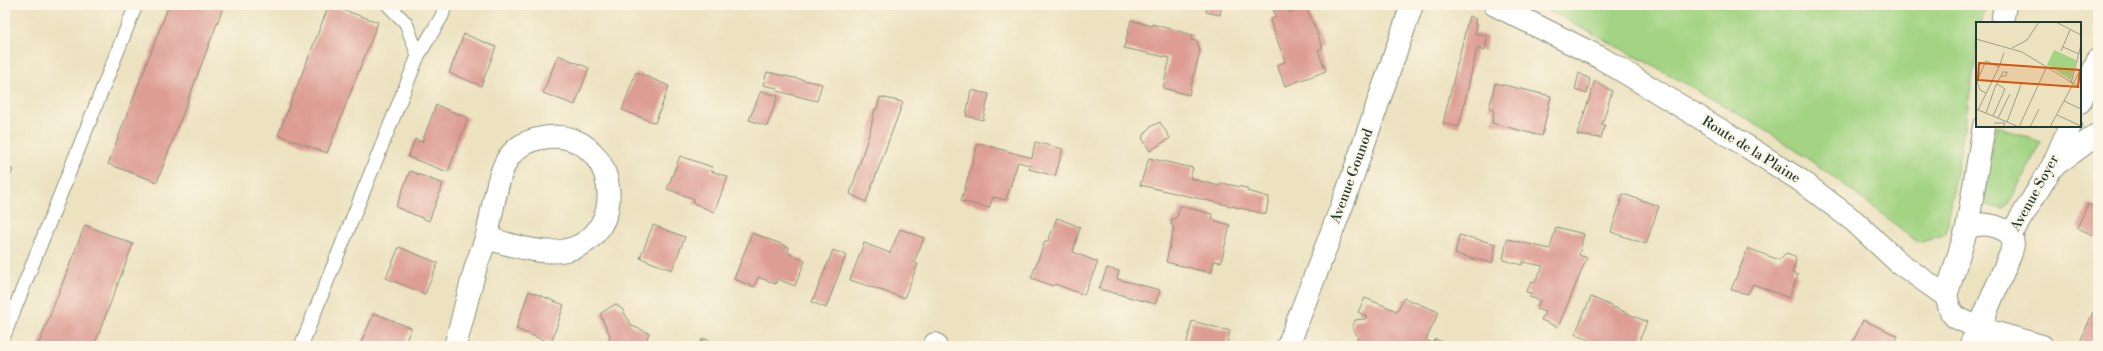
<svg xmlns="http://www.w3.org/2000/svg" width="2103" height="351" font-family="'Libre Bodoni',serif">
  <rect width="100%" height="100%" fill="#fcf5e5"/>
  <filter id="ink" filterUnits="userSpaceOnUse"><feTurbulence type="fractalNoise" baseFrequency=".025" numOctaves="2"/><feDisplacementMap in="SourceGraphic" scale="8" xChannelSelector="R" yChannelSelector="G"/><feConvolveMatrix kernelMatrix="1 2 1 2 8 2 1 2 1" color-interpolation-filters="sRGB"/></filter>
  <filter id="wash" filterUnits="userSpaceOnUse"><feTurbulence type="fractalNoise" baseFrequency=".012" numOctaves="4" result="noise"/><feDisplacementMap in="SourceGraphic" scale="16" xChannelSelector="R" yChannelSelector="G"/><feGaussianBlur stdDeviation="0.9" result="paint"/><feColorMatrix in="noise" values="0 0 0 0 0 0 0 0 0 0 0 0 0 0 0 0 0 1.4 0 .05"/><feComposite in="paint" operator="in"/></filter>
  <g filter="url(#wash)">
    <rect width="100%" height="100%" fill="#ece2c0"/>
    <path fill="#a3d483" stroke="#61885c" d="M1538 5H1985L1982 23H1977V52L1946 234 1919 243C1877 210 1835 177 1791 147 1710 94 1624 50 1538 5Z
      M1996 126 2041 142 2009 203 2003 209 1989 206 1983 200Z"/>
    <g id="blocks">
      <path fill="#dd9d94" d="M169 5H224L157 182 108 164Z
        M329 5 378 22 327 153 278 135Z
        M1207 5H1222L1220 15 1206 12Z
        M1282 5H1286L1289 13 1306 6 1323 48 1318 50 1326 71 1285 86 1277 65 1285 62 1270 20 1276 17 1273 8Z
        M1469 16 1476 19 1475 25H1477L1475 33 1487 36 1485 51 1477 48 1459 127 1443 123Z
        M1131 20 1152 26V24L1193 35 1191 40 1197 41 1200 51 1189 95 1163 88 1170 58 1124 48Z
        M464 34 496 47 481 86 449 73Z
        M558 55 589 68 575 105 543 93Z
        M636 72 669 86 655 123 622 110Z
        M767 72 822 84 817 101 777 91V88L763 85Z
        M1579 73 1590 79 1587 94 1575 90Z
        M1595 81 1612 91 1602 125H1605L1601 138 1577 135Z
        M1495 83 1551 96 1542 136 1492 123 1494 110 1489 109Z
        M971 90 989 94 983 120 966 116Z
        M761 91 778 96 767 126 749 120Z
        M880 97 903 102 866 202 850 194 870 131 875 109H877Z
        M436 105 468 118 448 172 408 157 415 139 422 142Z
        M1160 122 1170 138 1150 151 1142 138 1150 127Z
        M1035 142 1063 149 1055 176 1029 169 1030 165 1018 162 1006 200 993 197 989 208 961 201 978 143 1032 158Z
        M680 156 712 167 711 171 728 177 714 212 693 203 694 199 667 189Z
        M1149 158 1193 168 1190 178 1219 186 1221 183 1247 188V191L1269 197 1266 214 1140 185Z
        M5 166 13 170 5 185Z
        M410 171 443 184 429 221 396 207Z
        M1623 194 1659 206 1646 244 1611 232Z
        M2088 204 2098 208V237L2077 228Z
        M1180 206 1212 214 1213 220 1230 225 1221 262 1214 261 1211 273 1166 262 1174 228 1171 224 1172 219 1177 217Z
        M1057 218 1080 227 1073 252 1098 262 1084 295 1055 284 1053 286 1031 278 1045 241H1048Z
        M85 225 133 244 94 346H38Z
        M653 225 685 237 672 270 640 258Z
        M1556 227 1584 234 1579 255 1587 258 1558 327 1541 320 1545 312 1536 309 1540 300 1529 297 1531 293 1526 292 1532 281 1535 282 1543 266 1523 262 1522 265 1503 260 1507 239 1550 249Z
        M900 229 924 238 914 262 918 264 904 298 850 280 864 243 890 253Z
        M752 233 789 247 788 253 805 261 795 286 777 279 776 284 758 277 754 287 734 279Z
        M1459 235 1496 244 1492 263 1455 254Z
        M399 247 438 263 425 294 386 278Z
        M1748 248 1779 260 1786 253 1795 256 1796 261 1792 273 1798 275 1789 298 1753 284 1748 294 1731 290Z
        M833 250 846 255 826 308 812 302Z
        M1107 268 1119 271 1117 279 1160 290 1155 304 1099 289Z
        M529 291 564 305 551 343 516 329Z
        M1591 297 1647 322 1637 346H1603L1575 334Z
        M1365 298 1397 311 1404 298 1439 312 1426 340 1433 343 1435 339 1453 346H1354L1358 336 1353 329V325L1355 320 1365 319 1366 316 1358 312Z
        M615 304 622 309 632 326 649 333 644 346H607L610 336 600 314Z
        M2093 312 2098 314V335L2093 346 2080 342Z
        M374 313 411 328 404 346 360 345Z
        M1863 320 1898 336 1894 346H1851Z
        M1192 321 1230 331 1226 346H1186Z
        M703 338 723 346H700Z"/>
    </g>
  </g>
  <g filter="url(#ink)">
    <use href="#blocks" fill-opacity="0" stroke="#86907a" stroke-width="1"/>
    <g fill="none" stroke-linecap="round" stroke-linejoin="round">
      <g stroke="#86907a" stroke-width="15">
        <path id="service" d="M418 56 442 16 445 5
          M5 333 136 5
          M301 346 418 56 406 23 388 5"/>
      </g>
      <g stroke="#86907a" stroke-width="24">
        <path id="minor" d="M1495 5 1601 58 1732 137 1800 180 1854 221 1898 262 1946 296 1951 312 1955 317 1979 328 2042 346
          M2002 23 2005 5
          M2080 102 2098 60
          M2052 167 2098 134
          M1967 228C1983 221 1997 225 2011 234
          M1946 296 1967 228 1984 126
          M455 346C462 321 468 295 475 270 478 258 484 247 487 235 492 215 497 173 509 157 517 146 530 140 542 138 618 124 635 240 561 251 539 254 507 244 486 238
          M934 346 935 344
          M1288 346 1346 195 1412 5
          M1970 346 1979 328 2011 253 2013 244 2011 234 2052 167 2070 126"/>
      </g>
      <use href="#service" stroke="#fff" stroke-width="13"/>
      <use href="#minor" stroke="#fff" stroke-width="22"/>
    </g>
  </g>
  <g text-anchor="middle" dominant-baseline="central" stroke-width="4" stroke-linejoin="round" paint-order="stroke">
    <g font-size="14" fill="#1f3d34" stroke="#fcf5e5">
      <text transform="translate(1751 150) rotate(32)">Route de la Plaine</text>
      <text transform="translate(1352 176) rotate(-70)">Avenue Gounod</text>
      <text transform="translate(2035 193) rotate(-61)">Avenue Soyer</text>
    </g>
  </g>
  <g transform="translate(1976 22)">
    <rect width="105" height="105" fill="#ece2c0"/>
    <path d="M78 28 100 38 95 58 71 43Z" fill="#a3d483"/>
    <path fill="none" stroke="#9aa088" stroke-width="1" d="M80 0 105 13M0 17 46 30 105 66M87 25 103 32M36 26 51 18 63 0M85 29 94 8M23 45 28 31M95 61 105 23M88 79 105 87M0 87 43 105 71 44M2 88 23 45 10 39 1 59 4 68 10 71M10 91 19 65 27 50H31L30 54H25M81 93 105 104M17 94 29 67 21 62M22 96 34 72M31 100 46 60M18 101H29L27 105M54 105 63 87M74 105 105 47"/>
    <path fill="#d45610" fill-opacity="0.15" stroke="#d45610" stroke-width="2" d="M3 41 104 48 102 65 2 58Z"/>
    <rect width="105" height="105" fill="none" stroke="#1f3d34" stroke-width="2"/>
  </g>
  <rect width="2103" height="351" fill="none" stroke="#fcf5e5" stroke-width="20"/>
</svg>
